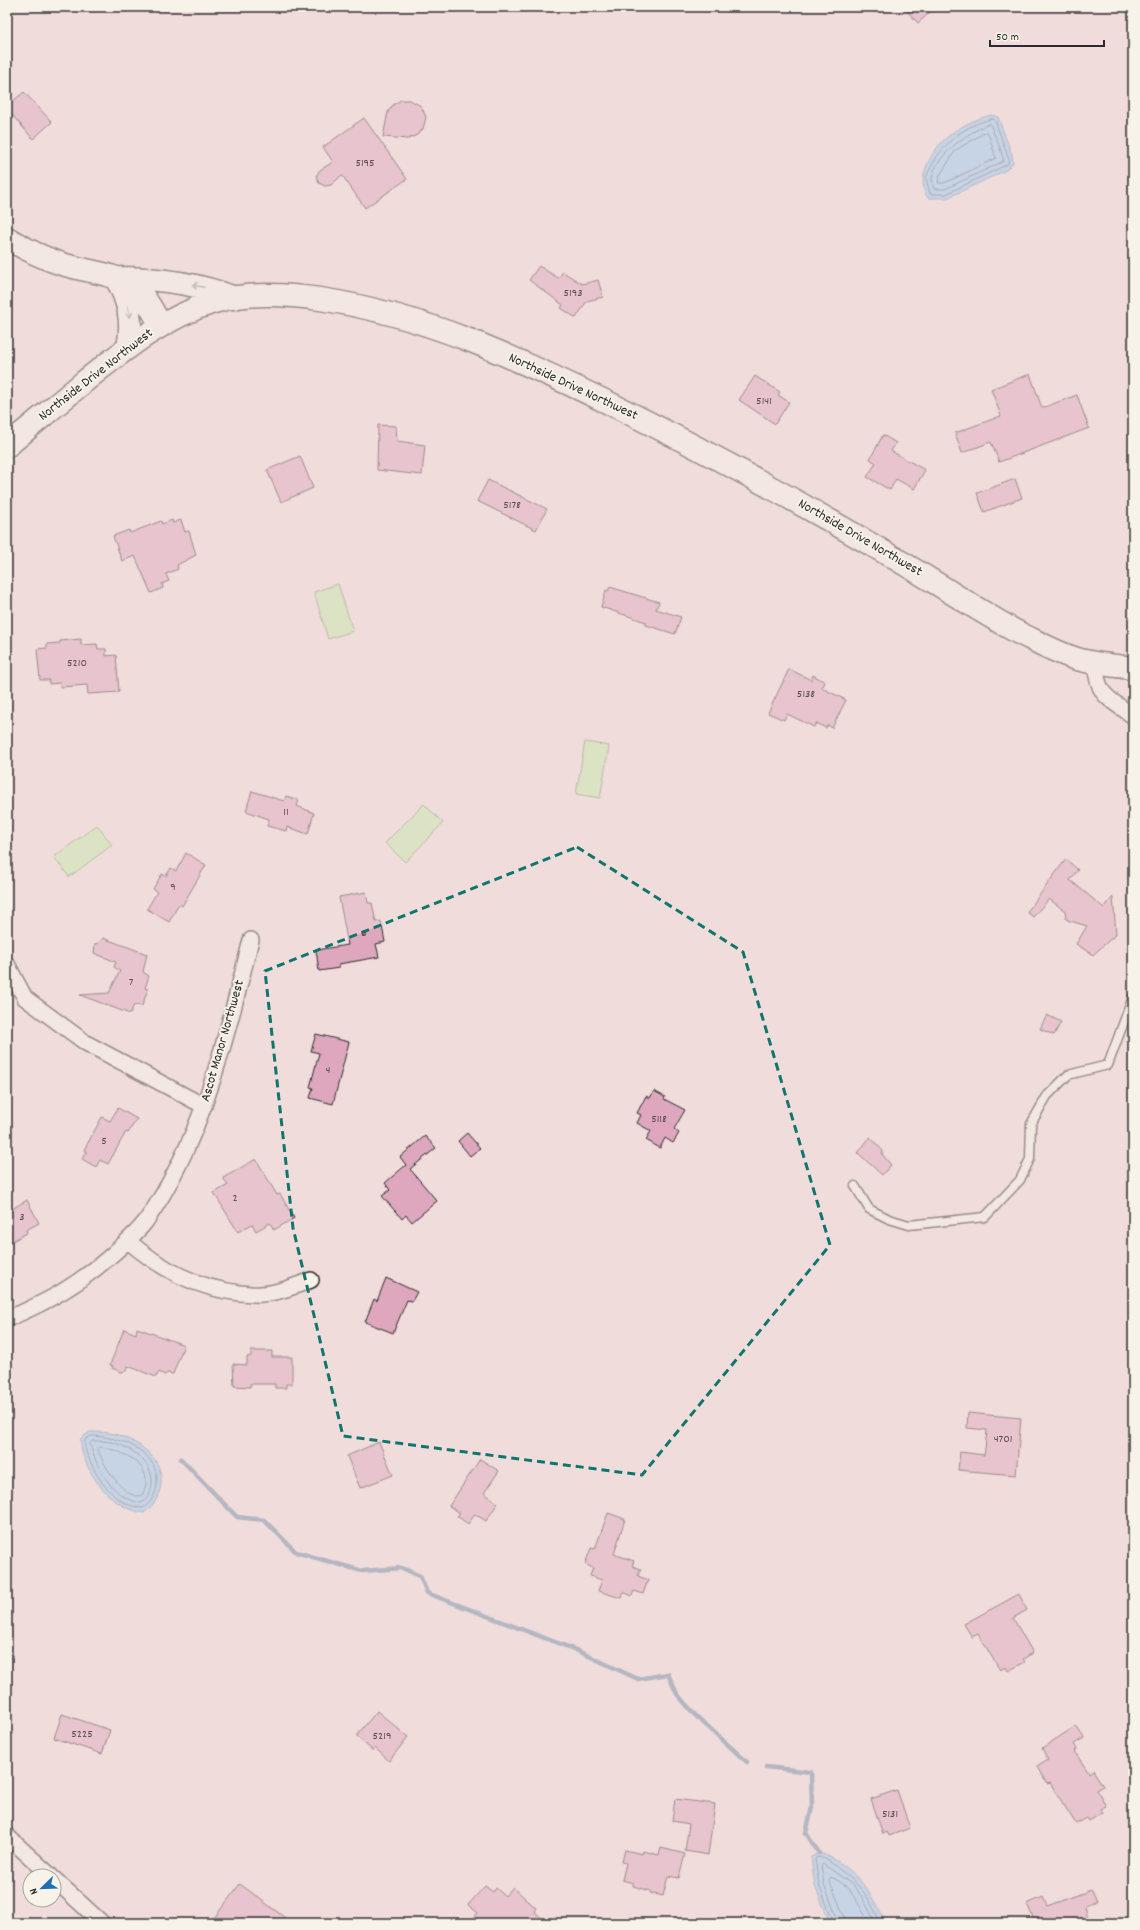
<svg xmlns="http://www.w3.org/2000/svg" width="1140" height="1930" font-family="Dekko,sans-serif">
  <rect width="100%" height="100%" fill="#f0dcdb"/>
  <filter id="ink" filterUnits="userSpaceOnUse"><feTurbulence type="fractalNoise" baseFrequency=".025" numOctaves="2"/><feDisplacementMap in="SourceGraphic" scale="8" xChannelSelector="R" yChannelSelector="G"/><feConvolveMatrix kernelMatrix="1 2 1 2 8 2 1 2 1" color-interpolation-filters="sRGB"/></filter>
  <g filter="url(#ink)">
    <path fill="#c1eca9" stroke="#768c6a" d="M338 584 353 631 328 639 314 592Z
      M585 742 609 746 600 798 576 794Z
      M424 804 443 823 405 862 385 843Z
      M97 825 112 845 69 877 54 857Z"/>
    <path fill="#96c9f3" stroke="#6b8aa3" d="M991 115 998 117 1012 155 1013 163 1006 170 947 198H928C915 180 931 153 944 140 956 128 975 119 991 115Z
      M90 1432C98 1432 107 1432 115 1434 137 1441 163 1457 161 1482 160 1496 155 1504 144 1513 116 1508 99 1489 87 1465 83 1456 80 1447 81 1438Z
      M819 1853C854 1864 870 1892 886 1923H830L815 1886 811 1857Z"/>
    <g fill="none" stroke-linecap="round" stroke-linejoin="round">
      <path stroke="#566a7b" stroke-width="1" d="M992 119 995 120 1009 160 1008 164 946 194H930L926 178C938 148 960 126 992 119Z
        M990 124 999 145 1004 161 945 189H934C922 164 969 130 990 124Z
        M986 132 988 133 996 158 951 180 944 183H938L940 175 955 151Z
        M91 1436C118 1436 159 1450 157 1483 156 1494 152 1502 143 1508 118 1506 101 1485 91 1463 88 1457 83 1447 85 1440Z
        M93 1441C99 1441 106 1441 112 1442 130 1447 153 1462 152 1482 152 1491 149 1498 141 1503 113 1499 97 1469 90 1444Z
        M100 1447C124 1450 158 1467 142 1495 126 1503 101 1462 98 1449Z
        M834 1923 819 1885 815 1859 817 1857C826 1858 832 1863 839 1869 863 1887 868 1897 881 1923
        M839 1923 824 1884 821 1866 823 1864 853 1885 862 1897 876 1923
        M845 1923 844 1916 830 1882 831 1877C850 1884 860 1906 869 1923"/>
      <path stroke="#6b8aa3" stroke-width="4.5" d="M181 1459 237 1517 264 1520 296 1552 362 1571 402 1568 420 1576 427 1593 576 1650 638 1679 668 1674 677 1694 696 1716 747 1762
        M766 1767 811 1772 812 1807 806 1833 819 1853"/>
    </g>
    <path fill="#dea7be" stroke="#2b2b2b" d="M903 7H936L918 23Z
      M24 92 52 122 33 139 7 109V106Z
      M401 100H410L421 106 426 117 423 129 417 135 408 139 383 137 388 112 393 105Z
      M364 118 407 179 365 208 342 175 331 185 325 186 319 183 316 176 320 170 333 162 323 147Z
      M539 266 558 278 563 272 582 284 598 280 603 297 587 301 576 318 561 308 563 305 529 280Z
      M1030 374 1042 408 1077 395 1089 428 999 462 991 442 962 453 955 433 1001 416 991 389Z
      M755 376 780 392 778 395 789 402 775 424 739 400Z
      M378 425 396 426 397 441 425 445 422 475 377 470Z
      M883 435 896 443 891 451 925 470 914 489 896 479 890 490 867 477 876 463 870 459Z
      M300 456 313 488 281 502 267 470Z
      M1015 479 1022 498 984 512 977 493Z
      M488 480 547 509 536 530 477 501Z
      M172 520 173 523 181 520 185 532 189 531 196 555 177 565 178 569 166 574 169 581 162 584 163 588 151 593 135 556 122 561 113 536 129 530 130 533 161 521 162 524Z
      M610 587 659 602 656 609 681 617 675 634 646 625V622L601 607 606 590 608 591Z
      M81 639V645L97 644 98 649H106V656L116 655 119 692 88 694 87 685 61 687 60 683 49 684V680H40L37 649 47 648V644L60 643V641Z
      M789 669 811 680 813 675 825 682 822 688 846 700 832 728 828 725 826 728 816 723 814 727 787 714 784 720 768 713Z
      M252 791 284 801 286 796 299 800 297 806 314 813 308 834 287 827 286 831 267 826 269 819 246 811Z
      M186 853 206 865 182 906 179 904 169 922 147 909 157 892 153 889 162 874 166 876 171 868 176 871Z
      M1066 859 1078 870 1070 880 1104 908 1113 897 1116 934 1093 955 1076 944 1087 926 1070 921 1066 919 1065 911 1049 899 1033 917 1027 912Z
      M366 892 368 903H372L376 922 381 921 385 942 376 944 379 957 339 964V968L319 971 316 950 348 945 339 897Z
      M103 938 147 954 143 972 149 976 145 988 148 989 142 1006 134 1005 130 1014 80 995 109 993 120 971 114 967 116 962 94 953 95 944 99 943Z
      M1047 1015 1061 1022 1054 1035 1040 1029Z
      M316 1034 349 1042 333 1104 310 1098 313 1088 310 1087 319 1053 311 1051Z
      M654 1091 665 1097 664 1099 685 1110 674 1129 679 1133 673 1143 665 1138 660 1148 646 1140 651 1131 637 1123 641 1115 637 1113 646 1096 650 1098Z
      M118 1108 137 1119 128 1133 126 1132 108 1164 100 1160 96 1167 82 1159 87 1152 84 1150 102 1117 110 1121Z
      M467 1133 480 1148 470 1156 458 1141Z
      M425 1136 436 1148 410 1169 437 1201 412 1222 406 1215 402 1219 382 1196 390 1190 385 1183 406 1165 400 1157Z
      M870 1137 883 1151 882 1154 891 1165 882 1175 858 1153Z
      M256 1159 277 1195 280 1194 294 1218 274 1230 270 1223 256 1231 252 1224 238 1232 214 1193 228 1185 223 1178Z
      M27 1200 39 1223 26 1230 27 1233 7 1244V1212Z
      M386 1278 417 1292 412 1301 407 1300 393 1333 365 1322 374 1299 377 1301Z
      M137 1328 184 1345 173 1374 167 1373 165 1375 159 1372 156 1377 128 1366 126 1371 121 1372 112 1368 113 1366 110 1365 124 1329 136 1334Z
      M251 1351H272V1357H292V1384H286V1388H275V1384H250V1387L234 1386 233 1364 247 1365V1357L251 1356Z
      M968 1413 1021 1418 1016 1475 958 1470 960 1452 984 1455 985 1449 987 1430 967 1428Z
      M379 1442 393 1475 360 1488 347 1456Z
      M480 1459 499 1471 484 1493 498 1503 486 1521 475 1514 468 1524 457 1516 460 1513 449 1506Z
      M608 1513 625 1519 614 1554 634 1561 632 1566 641 1569 638 1576 648 1580 643 1594 634 1591 632 1596 623 1592 621 1598 598 1591 602 1580 590 1576 593 1568 585 1564 591 1548 595 1549Z
      M1019 1594 1027 1610 1013 1618 1033 1653 1023 1659 1025 1662 1008 1671 1006 1667 1000 1670 978 1634 972 1637 964 1624Z
      M377 1711 408 1737 389 1761 375 1748 373 1751 357 1737 358 1734Z
      M62 1714 110 1730 102 1754 54 1738Z
      M1076 1726 1084 1738 1074 1744 1077 1749 1074 1751 1089 1773 1093 1770 1103 1786 1096 1790 1106 1806 1100 1809 1103 1813 1099 1815 1089 1821 1087 1818 1076 1824 1050 1783 1047 1784 1037 1767 1048 1760 1042 1748Z
      M897 1790 910 1828 889 1836 887 1832 883 1834 871 1799Z
      M675 1799 715 1804 708 1855 685 1851 689 1824 672 1821Z
      M661 1848 685 1854 679 1878 668 1876 663 1896 650 1893 651 1891 633 1886V1883L622 1880 626 1863 622 1862 625 1850 642 1854 643 1851 659 1855Z
      M240 1884 292 1923H221L214 1918Z
      M485 1886 493 1892 496 1888 505 1896 513 1887 536 1908 534 1911 547 1923H469L478 1913 468 1905Z
      M1091 1890 1097 1901 1085 1906 1089 1923H1039L1038 1918 1034 1920 1027 1904 1043 1897 1047 1906Z"/>
    <g fill="none" stroke-linecap="round" stroke-linejoin="round">
      <g stroke="#2b2b2b" stroke-width="11">
        <path id="lane" d="M855 1186 869 1209 889 1219 909 1225 985 1217 1020 1180 1030 1159 1031 1124 1047 1096 1068 1075 1108 1065 1133 997"/>
      </g>
      <g stroke="#2b2b2b" stroke-width="18">
        <path id="street" d="M1095 663C1098 697 1107 697 1133 716
          M7 964 25 998 86 1043 204 1106
          M128 1241C161 1269 196 1288 240 1293 246 1293 254 1295 261 1294 278 1293 295 1286 311 1280
          M7 1319C50 1301 79 1284 114 1253 125 1243 137 1233 146 1221 204 1137 226 1037 251 940
          M7 1836 51 1876
          M54 1879 102 1923"/>
      </g>
      <g stroke="#2b2b2b" stroke-width="25">
        <path id="secondary" d="M7 238C25 249 42 258 62 264 87 272 116 272 137 290 147 299 154 313 161 326
          M116 278C129 301 133 322 128 348
          M117 278C158 278 197 283 235 298
          M7 446C33 424 59 403 85 381 125 349 165 317 214 302 247 292 286 294 320 299 426 315 516 358 611 404 706 451 798 501 889 555 933 580 975 609 1019 633 1038 642 1057 653 1077 659 1095 664 1114 666 1133 668"/>
      </g>
      <use href="#lane" stroke="#f7f3e8" stroke-width="8"/>
      <use href="#street" stroke="#f7f3e8" stroke-width="15"/>
      <use href="#secondary" stroke="#f7f3e8" stroke-width="22"/>
    </g>
    <defs><path id="oneway-shaft" d="M-6 0H5M1.5-3L5.5 0L1.5 3" fill="none" stroke-width="1.6" stroke-linecap="round" stroke-linejoin="round"/></defs>
    <g stroke="#918f8a">
      <use href="#oneway-shaft" transform="translate(198 286) rotate(-168)"/>
      <use href="#oneway-shaft" transform="translate(129 312) rotate(80)"/>
    </g>
  </g>
  <path d="M0 0H1140V1930H0ZM577 847 743 952 830 1245 642 1475 343 1436 293 1228 265 971Z" fill="#f0dcdb" fill-opacity=".55" fill-rule="evenodd"/>
  <path fill="none" stroke="#0f766e" stroke-width="3" stroke-dasharray="8 5" stroke-linejoin="round" d="M577 847 743 952 830 1245 642 1475 343 1436 293 1228 265 971Z"/>
  <g text-anchor="middle" dominant-baseline="central" stroke-width="3.5" stroke-linejoin="round" paint-order="stroke">
    <g font-size="12" fill="#584a50">
      <text x="365" y="163">5195</text>
      <text x="573" y="293">5193</text>
      <text x="764" y="401">5141</text>
      <text x="512" y="505">5178</text>
      <text x="77" y="663">5210</text>
      <text x="806" y="694">5138</text>
      <text x="286" y="812">11</text>
      <text x="173" y="887">9</text>
      <text x="364" y="933">6</text>
      <text x="131" y="982">7</text>
      <text x="328" y="1070">4</text>
      <text x="659" y="1119">5118</text>
      <text x="104" y="1141">5</text>
      <text x="235" y="1198">2</text>
      <text x="22" y="1217">3</text>
      <text x="1003" y="1439">4701</text>
      <text x="82" y="1734">5225</text>
      <text x="382" y="1736">5219</text>
      <text x="890" y="1814">5131</text>
    </g>
    <g font-size="14" fill="#2b2b2b" stroke="#f7f3e8">
      <text transform="translate(96 375) rotate(-38)">Northside Drive Northwest</text>
      <text transform="translate(573 387) rotate(25)">Northside Drive Northwest</text>
      <text transform="translate(860 538) rotate(30)">Northside Drive Northwest</text>
      <text transform="translate(223 1041) rotate(-74)">Ascot Manor Northwest</text>
    </g>
  </g>
  <rect width="1140" height="1930" fill="none" stroke="#f7f3e8" stroke-width="24"/>
  <rect x="12" y="12" width="1116" height="1906" fill="none" stroke="#2b2b2b" stroke-width="1.5" filter="url(#ink)"/>
  <g transform="translate(42 1888) rotate(247)"><circle r="19" fill="#f7f3e8" stroke="#a5a39c"/>
  <path d="M0-3L7 15L0 10L-7 15Z" fill="#1f6fb2"/>
  <text y="-6" font-size="11" font-weight="bold" text-anchor="middle" fill="#2b2b2b">N</text>
  </g>
  <path d="M990 40v6h114v-6" fill="none" stroke="#2b2b2b" stroke-width="2"/>
  <text x="996" y="40" font-size="12" fill="#2b2b2b" stroke="#f7f3e8" stroke-width="3" paint-order="stroke">50 m</text>
</svg>
